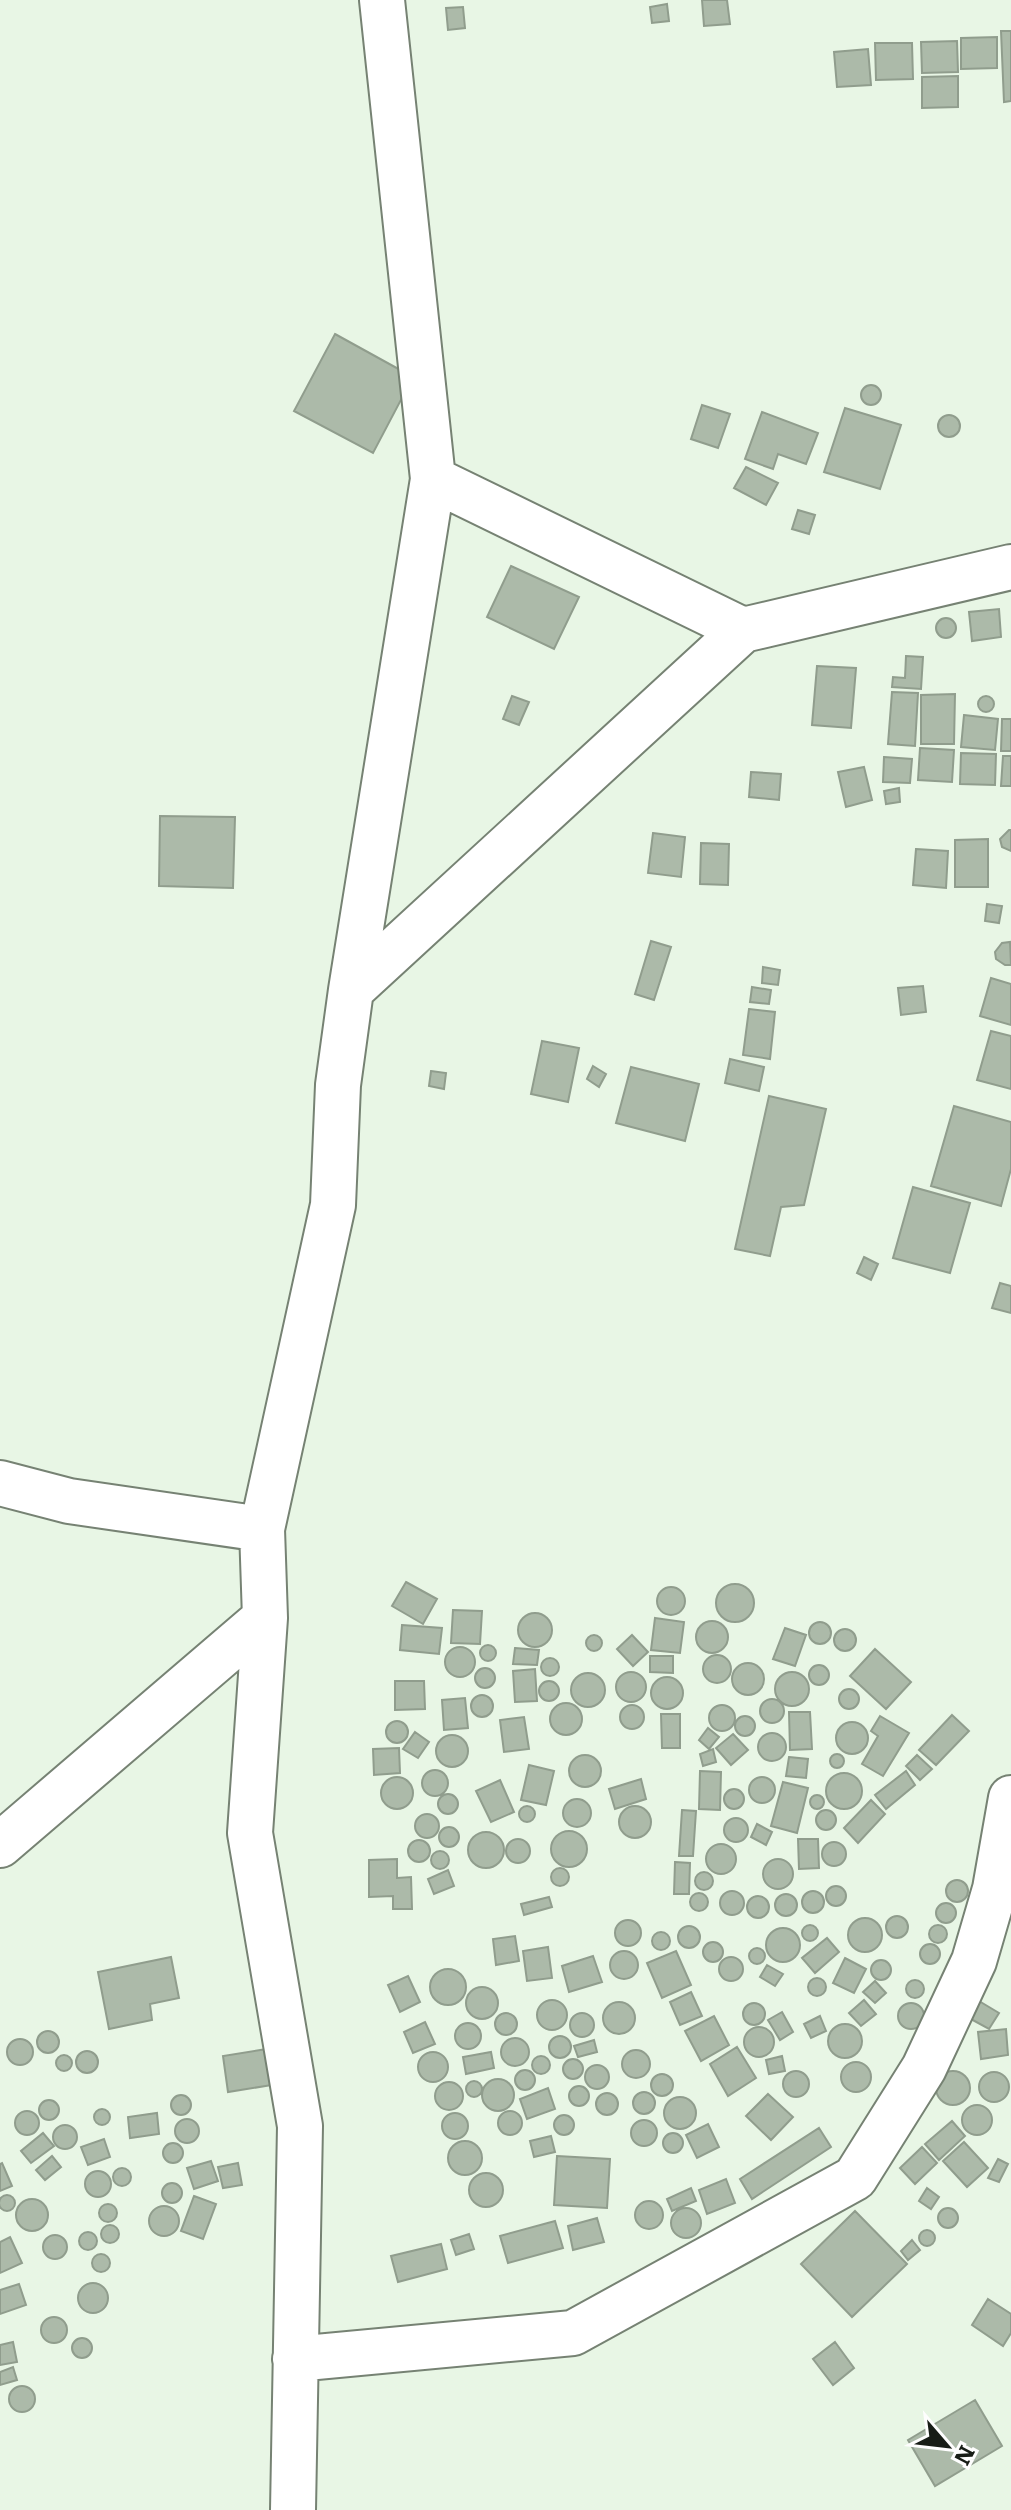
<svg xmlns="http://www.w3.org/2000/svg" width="1011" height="2510" font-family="Literata,serif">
  <rect width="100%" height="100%" fill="#e8f6e5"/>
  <path fill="#acbaa9" stroke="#909d8d" stroke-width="2" d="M702 0H727L730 24 704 26Z
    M667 4 669 21 652 23 650 7Z
    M463 7 465 28 448 30 446 8Z
    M1001 31H1011V101L1004 102Z
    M997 37V68L961 69V38Z
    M957 41 958 72 922 73 921 42Z
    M875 43H912L913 79 876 80Z
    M868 49 871 85 837 87 834 52Z
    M958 76V107L922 108V77Z
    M335 334 413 377 373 453 294 411Z
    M861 395a10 10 0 1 1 20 0a10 10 0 1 1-20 0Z
    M702 405 730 414 718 448 691 439Z
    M845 408 901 425 880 489 824 472Z
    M762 412 818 433 806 464 778 454 773 469 745 459Z
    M938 426a11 11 0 1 1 22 0a11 11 0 1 1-22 0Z
    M746 467 778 483 766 505 734 488Z
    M798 510 815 515 809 534 792 529Z
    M511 566 579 597 554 649 487 617Z
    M999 609 1001 637 972 641 969 612Z
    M936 628a10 10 0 1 1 20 0a10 10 0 1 1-20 0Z
    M906 656 923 657 921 689 892 687 893 677 905 678Z
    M817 666 856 668 851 728 812 725Z
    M892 692 918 693 915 746 888 744Z
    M955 694 954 744H921V695Z
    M978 704a8 8 0 1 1 16 0a8 8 0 1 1-16 0Z
    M512 696 529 702 519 725 503 719Z
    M964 715 998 719 995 750 961 747Z
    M1002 719H1011V751H1001Z
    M920 748 954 750 952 782 918 780Z
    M961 753 996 754 995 785 960 784Z
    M1003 756H1011V786H1001Z
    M884 757 912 759 910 783 883 782Z
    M864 767 872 800 846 807 838 772Z
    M751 772 781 774 779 800 749 797Z
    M899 788 900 802 886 804 884 791Z
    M160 816 235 817 233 888 159 886Z
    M1009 830H1011V851L1002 847 1000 839Z
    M653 833 685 837 681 877 648 873Z
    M988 839V887H955V840Z
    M701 843 729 844 728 885 700 884Z
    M916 849 948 851 946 888 913 885Z
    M987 904 1002 906 999 923 985 921Z
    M651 941 671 947 654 1000 635 994Z
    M1010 942 1011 965H1005L996 959 995 952 1002 943Z
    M763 967 780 970 778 985 762 983Z
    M991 978 1011 984V1025L980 1016Z
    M923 986 926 1012 901 1015 898 988Z
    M752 987 771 990 769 1004 750 1002Z
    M749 1009 775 1012 770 1059 743 1055Z
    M991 1031 1011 1036V1089L977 1080Z
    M542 1041 579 1048 568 1102 531 1094Z
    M730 1059 764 1067 759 1091 725 1083Z
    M593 1066 606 1074 599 1087 587 1079Z
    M631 1067 699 1084 685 1141 616 1123Z
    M431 1071 446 1073 444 1089 429 1086Z
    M769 1096 826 1109 804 1205 781 1207 770 1256 735 1249Z
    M954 1106 1011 1122V1169L1001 1206 931 1186Z
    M913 1187 970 1203 950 1273 893 1258Z
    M864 1257 878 1264 871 1280 857 1273Z
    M1000 1283 1011 1286V1313L992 1308Z
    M406 1582 437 1599 423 1624 392 1606Z
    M716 1603a19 19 0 1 1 38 0a19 19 0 1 1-38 0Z
    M657 1601a14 14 0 1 1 28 0a14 14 0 1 1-28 0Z
    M453 1610 482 1611 480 1644 451 1643Z
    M518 1630a17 17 0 1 1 34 0a17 17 0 1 1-34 0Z
    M655 1618 684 1622 680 1653 651 1650Z
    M696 1637a16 16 0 1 1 32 0a16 16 0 1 1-32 0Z
    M809 1633a11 11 0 1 1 22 0a11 11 0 1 1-22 0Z
    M402 1625 442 1628 439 1654 400 1650Z
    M785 1628 806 1635 795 1666 773 1659Z
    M834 1640a11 11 0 1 1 22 0a11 11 0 1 1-22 0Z
    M632 1635 648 1652 633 1666 617 1649Z
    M586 1643a8 8 0 1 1 16 0a8 8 0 1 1-16 0Z
    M480 1653a8 8 0 1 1 16 0a8 8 0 1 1-16 0Z
    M445 1662a15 15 0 1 1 30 0a15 15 0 1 1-30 0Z
    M515 1648 539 1650 537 1665 513 1664Z
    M875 1649 911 1682 886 1709 850 1676Z
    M703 1669a14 14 0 1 1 28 0a14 14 0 1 1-28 0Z
    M650 1656H673V1673L650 1672Z
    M541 1667a9 9 0 1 1 18 0a9 9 0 1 1-18 0Z
    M732 1679a16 16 0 1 1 32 0a16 16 0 1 1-32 0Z
    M809 1675a10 10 0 1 1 20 0a10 10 0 1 1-20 0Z
    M475 1678a10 10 0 1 1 20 0a10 10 0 1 1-20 0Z
    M535 1669 537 1701 515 1702 513 1671Z
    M616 1687a15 15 0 1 1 30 0a15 15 0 1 1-30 0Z
    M775 1689a17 17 0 1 1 34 0a17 17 0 1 1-34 0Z
    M571 1690a17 17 0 1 1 34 0a17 17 0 1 1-34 0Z
    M651 1693a16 16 0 1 1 32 0a16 16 0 1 1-32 0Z
    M539 1691a10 10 0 1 1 20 0a10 10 0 1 1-20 0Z
    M395 1681H424L425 1709 395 1710Z
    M839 1699a10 10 0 1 1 20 0a10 10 0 1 1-20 0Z
    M471 1706a11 11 0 1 1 22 0a11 11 0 1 1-22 0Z
    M465 1698 468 1728 444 1730 442 1700Z
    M760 1711a12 12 0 1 1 24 0a12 12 0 1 1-24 0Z
    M550 1719a16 16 0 1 1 32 0a16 16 0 1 1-32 0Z
    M620 1717a12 12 0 1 1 24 0a12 12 0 1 1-24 0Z
    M709 1718a13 13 0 1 1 26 0a13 13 0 1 1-26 0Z
    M789 1712H810L812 1749 790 1750Z
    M661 1714H680V1748H662Z
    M952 1715 969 1731 936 1765 919 1750Z
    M735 1726a10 10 0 1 1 20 0a10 10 0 1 1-20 0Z
    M880 1716 909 1733 883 1776 862 1764 878 1736 871 1731Z
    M524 1717 529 1749 504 1752 500 1720Z
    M386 1732a11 11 0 1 1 22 0a11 11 0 1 1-22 0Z
    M836 1738a16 16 0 1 1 32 0a16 16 0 1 1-32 0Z
    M708 1728 719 1737 709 1749 699 1740Z
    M415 1732 429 1742 418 1758 403 1749Z
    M758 1747a14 14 0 1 1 28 0a14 14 0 1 1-28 0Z
    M733 1734 748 1750 731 1765 716 1748Z
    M436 1751a16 16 0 1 1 32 0a16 16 0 1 1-32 0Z
    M399 1748 400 1773 374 1775 373 1749Z
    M713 1749 716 1762 703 1766 700 1754Z
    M830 1761a7 7 0 1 1 14 0a7 7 0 1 1-14 0Z
    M917 1755 932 1769 920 1780 906 1766Z
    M569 1771a16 16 0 1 1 32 0a16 16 0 1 1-32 0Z
    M789 1757 808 1759 806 1778 786 1776Z
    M529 1765 554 1771 546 1805 521 1800Z
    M422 1783a13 13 0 1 1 26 0a13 13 0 1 1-26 0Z
    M700 1771 721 1772 720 1810 699 1809Z
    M906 1771 915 1785 886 1809 875 1795Z
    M826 1791a18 18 0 1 1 36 0a18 18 0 1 1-36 0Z
    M749 1790a13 13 0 1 1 26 0a13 13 0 1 1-26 0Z
    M381 1793a16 16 0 1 1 32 0a16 16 0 1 1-32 0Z
    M641 1779 646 1799 615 1809 609 1789Z
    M500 1780 514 1812 491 1822 476 1791Z
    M783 1782 808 1788 797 1833 771 1826Z
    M724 1799a10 10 0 1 1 20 0a10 10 0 1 1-20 0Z
    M438 1804a10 10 0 1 1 20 0a10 10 0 1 1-20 0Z
    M810 1802a7 7 0 1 1 14 0a7 7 0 1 1-14 0Z
    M563 1813a14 14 0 1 1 28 0a14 14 0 1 1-28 0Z
    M871 1800 885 1814 858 1843 844 1828Z
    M519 1814a8 8 0 1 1 16 0a8 8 0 1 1-16 0Z
    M619 1822a16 16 0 1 1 32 0a16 16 0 1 1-32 0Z
    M682 1810 696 1811 693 1856H679Z
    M816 1820a10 10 0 1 1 20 0a10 10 0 1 1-20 0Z
    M415 1826a12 12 0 1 1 24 0a12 12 0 1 1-24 0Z
    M724 1830a12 12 0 1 1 24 0a12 12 0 1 1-24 0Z
    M757 1824 772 1832 766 1845 751 1837Z
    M439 1837a10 10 0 1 1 20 0a10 10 0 1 1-20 0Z
    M551 1849a18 18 0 1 1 36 0a18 18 0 1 1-36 0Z
    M468 1850a18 18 0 1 1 36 0a18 18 0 1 1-36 0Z
    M506 1851a12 12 0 1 1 24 0a12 12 0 1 1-24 0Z
    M798 1839H818L819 1868 799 1869Z
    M408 1851a11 11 0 1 1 22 0a11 11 0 1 1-22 0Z
    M822 1854a12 12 0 1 1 24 0a12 12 0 1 1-24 0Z
    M706 1859a15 15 0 1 1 30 0a15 15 0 1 1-30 0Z
    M431 1860a9 9 0 1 1 18 0a9 9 0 1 1-18 0Z
    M763 1874a15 15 0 1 1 30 0a15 15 0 1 1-30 0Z
    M397 1859V1878L411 1877 412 1909H393V1896L369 1897V1860Z
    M675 1862 690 1863 689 1894H674Z
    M551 1877a9 9 0 1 1 18 0a9 9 0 1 1-18 0Z
    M448 1870 454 1886 434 1894 428 1879Z
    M695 1881a9 9 0 1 1 18 0a9 9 0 1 1-18 0Z
    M946 1891a11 11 0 1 1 22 0a11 11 0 1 1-22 0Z
    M826 1896a10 10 0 1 1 20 0a10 10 0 1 1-20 0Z
    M802 1902a11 11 0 1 1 22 0a11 11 0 1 1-22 0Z
    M720 1903a12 12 0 1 1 24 0a12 12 0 1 1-24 0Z
    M690 1902a9 9 0 1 1 18 0a9 9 0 1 1-18 0Z
    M775 1905a11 11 0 1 1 22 0a11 11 0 1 1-22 0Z
    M747 1907a11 11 0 1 1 22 0a11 11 0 1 1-22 0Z
    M549 1897 552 1907 524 1915 521 1904Z
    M936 1913a10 10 0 1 1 20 0a10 10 0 1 1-20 0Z
    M886 1927a11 11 0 1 1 22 0a11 11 0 1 1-22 0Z
    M848 1935a17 17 0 1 1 34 0a17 17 0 1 1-34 0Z
    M615 1933a13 13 0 1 1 26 0a13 13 0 1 1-26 0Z
    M802 1933a8 8 0 1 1 16 0a8 8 0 1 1-16 0Z
    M929 1934a9 9 0 1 1 18 0a9 9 0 1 1-18 0Z
    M678 1937a11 11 0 1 1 22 0a11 11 0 1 1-22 0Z
    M766 1945a17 17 0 1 1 34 0a17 17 0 1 1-34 0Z
    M652 1941a9 9 0 1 1 18 0a9 9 0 1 1-18 0Z
    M515 1936 519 1961 496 1965 493 1939Z
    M827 1938 839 1952 815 1973 802 1958Z
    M703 1952a10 10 0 1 1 20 0a10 10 0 1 1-20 0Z
    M920 1954a10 10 0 1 1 20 0a10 10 0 1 1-20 0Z
    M548 1947 552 1978 527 1981 523 1951Z
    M749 1956a8 8 0 1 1 16 0a8 8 0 1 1-16 0Z
    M676 1951 691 1985 662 1998 647 1963Z
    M610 1965a14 14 0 1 1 28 0a14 14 0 1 1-28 0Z
    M593 1956 602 1982 569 1992 562 1966Z
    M171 1957 179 1998 150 2004 152 2020 109 2029 98 1972Z
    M719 1969a12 12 0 1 1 24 0a12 12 0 1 1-24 0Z
    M845 1958 866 1969 854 1993 833 1983Z
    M871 1970a10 10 0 1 1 20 0a10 10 0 1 1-20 0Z
    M767 1965 783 1974 775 1986 760 1977Z
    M430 1987a18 18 0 1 1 36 0a18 18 0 1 1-36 0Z
    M408 1976 420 2002 400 2012 388 1985Z
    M808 1987a9 9 0 1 1 18 0a9 9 0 1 1-18 0Z
    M906 1989a9 9 0 1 1 18 0a9 9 0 1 1-18 0Z
    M875 1981 886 1993 875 2003 863 1992Z
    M466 2003a16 16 0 1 1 32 0a16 16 0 1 1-32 0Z
    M691 1992 702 2016 680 2025 670 2002Z
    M864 2000 876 2014 861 2026 849 2013Z
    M537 2015a15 15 0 1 1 30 0a15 15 0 1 1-30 0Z
    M979 2001 999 2013 989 2029 969 2018Z
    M603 2018a16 16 0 1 1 32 0a16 16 0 1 1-32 0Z
    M898 2016a13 13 0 1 1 26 0a13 13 0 1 1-26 0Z
    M743 2014a11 11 0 1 1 22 0a11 11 0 1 1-22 0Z
    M782 2012 793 2032 780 2040 768 2020Z
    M570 2025a12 12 0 1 1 24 0a12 12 0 1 1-24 0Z
    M495 2024a11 11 0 1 1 22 0a11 11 0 1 1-22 0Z
    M714 2016 729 2045 701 2061 685 2031Z
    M820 2016 826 2031 811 2038 804 2024Z
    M425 2022 435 2044 413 2053 404 2032Z
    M455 2036a13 13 0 1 1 26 0a13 13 0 1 1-26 0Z
    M828 2041a17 17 0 1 1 34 0a17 17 0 1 1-34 0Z
    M744 2042a15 15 0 1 1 30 0a15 15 0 1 1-30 0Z
    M1006 2029 1008 2055 981 2059 978 2032Z
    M37 2042a11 11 0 1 1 22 0a11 11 0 1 1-22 0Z
    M549 2047a11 11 0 1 1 22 0a11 11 0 1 1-22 0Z
    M501 2052a14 14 0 1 1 28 0a14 14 0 1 1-28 0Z
    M7 2052a13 13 0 1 1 26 0a13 13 0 1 1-26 0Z
    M594 2040 597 2052 578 2057 574 2046Z
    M737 2047 756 2078 728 2096 710 2064Z
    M267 2049 272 2085 228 2092 223 2056Z
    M622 2064a14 14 0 1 1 28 0a14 14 0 1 1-28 0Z
    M76 2062a11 11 0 1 1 22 0a11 11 0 1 1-22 0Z
    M418 2067a15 15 0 1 1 30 0a15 15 0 1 1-30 0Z
    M491 2052 494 2068 466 2074 463 2057Z
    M56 2063a8 8 0 1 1 16 0a8 8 0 1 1-16 0Z
    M532 2065a9 9 0 1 1 18 0a9 9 0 1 1-18 0Z
    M782 2056 785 2071 769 2074 766 2060Z
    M563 2069a10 10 0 1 1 20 0a10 10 0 1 1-20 0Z
    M841 2077a15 15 0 1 1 30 0a15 15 0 1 1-30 0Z
    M585 2077a12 12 0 1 1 24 0a12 12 0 1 1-24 0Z
    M515 2080a10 10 0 1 1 20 0a10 10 0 1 1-20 0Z
    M783 2084a13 13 0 1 1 26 0a13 13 0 1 1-26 0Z
    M936 2088a17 17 0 1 1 34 0a17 17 0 1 1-34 0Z
    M979 2087a15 15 0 1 1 30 0a15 15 0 1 1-30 0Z
    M651 2085a11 11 0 1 1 22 0a11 11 0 1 1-22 0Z
    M482 2095a16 16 0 1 1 32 0a16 16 0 1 1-32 0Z
    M466 2089a8 8 0 1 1 16 0a8 8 0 1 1-16 0Z
    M435 2096a14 14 0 1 1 28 0a14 14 0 1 1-28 0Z
    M569 2096a10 10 0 1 1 20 0a10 10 0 1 1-20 0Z
    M548 2088 555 2109 527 2119 520 2099Z
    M633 2103a11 11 0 1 1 22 0a11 11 0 1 1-22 0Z
    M596 2104a11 11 0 1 1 22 0a11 11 0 1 1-22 0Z
    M768 2094 793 2117 771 2140 746 2116Z
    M171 2105a10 10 0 1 1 20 0a10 10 0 1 1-20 0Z
    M664 2113a16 16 0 1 1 32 0a16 16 0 1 1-32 0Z
    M39 2110a10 10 0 1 1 20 0a10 10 0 1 1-20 0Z
    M962 2120a15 15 0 1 1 30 0a15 15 0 1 1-30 0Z
    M94 2117a8 8 0 1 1 16 0a8 8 0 1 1-16 0Z
    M498 2123a12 12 0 1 1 24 0a12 12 0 1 1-24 0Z
    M15 2123a12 12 0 1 1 24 0a12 12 0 1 1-24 0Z
    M157 2113 159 2134 130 2138 128 2117Z
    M442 2126a13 13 0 1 1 26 0a13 13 0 1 1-26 0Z
    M554 2125a10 10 0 1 1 20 0a10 10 0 1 1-20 0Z
    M175 2131a12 12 0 1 1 24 0a12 12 0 1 1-24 0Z
    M631 2133a13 13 0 1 1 26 0a13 13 0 1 1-26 0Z
    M952 2121 965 2136 939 2160 925 2144Z
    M708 2124 719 2147 697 2158 686 2135Z
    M53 2137a12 12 0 1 1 24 0a12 12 0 1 1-24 0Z
    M819 2128 831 2147 752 2199 740 2179Z
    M663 2143a10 10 0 1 1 20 0a10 10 0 1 1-20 0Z
    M43 2133 54 2146 31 2163 21 2151Z
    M551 2136 555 2152 534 2157 530 2141Z
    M104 2139 110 2157 88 2165 81 2147Z
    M448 2158a17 17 0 1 1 34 0a17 17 0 1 1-34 0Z
    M964 2142 988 2168 967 2187 943 2161Z
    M163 2153a10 10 0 1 1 20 0a10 10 0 1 1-20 0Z
    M922 2147 937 2163 915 2184 900 2168Z
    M52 2156 61 2167 45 2180 36 2170Z
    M557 2156 610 2159 607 2208 554 2205Z
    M998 2159 1008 2164 999 2182 988 2178Z
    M211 2161 218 2181 194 2189 187 2168Z
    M2 2163 12 2186 0 2191V2164Z
    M238 2163 242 2185 223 2188 218 2167Z
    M113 2177a9 9 0 1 1 18 0a9 9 0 1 1-18 0Z
    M85 2184a13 13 0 1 1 26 0a13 13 0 1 1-26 0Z
    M469 2190a17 17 0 1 1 34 0a17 17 0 1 1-34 0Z
    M726 2179 735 2203 707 2214 699 2190Z
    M162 2193a10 10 0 1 1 20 0a10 10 0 1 1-20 0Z
    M691 2188 696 2201 672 2211 667 2199Z
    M927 2188 939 2197 931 2209 919 2201Z
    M-1 2203a8 8 0 1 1 16 0a8 8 0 1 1-16 0Z
    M194 2196 216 2204 203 2239 181 2231Z
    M16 2215a16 16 0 1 1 32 0a16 16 0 1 1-32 0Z
    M635 2215a14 14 0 1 1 28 0a14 14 0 1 1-28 0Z
    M99 2213a9 9 0 1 1 18 0a9 9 0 1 1-18 0Z
    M149 2221a15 15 0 1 1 30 0a15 15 0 1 1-30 0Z
    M938 2218a10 10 0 1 1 20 0a10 10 0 1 1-20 0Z
    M671 2223a15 15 0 1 1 30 0a15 15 0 1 1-30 0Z
    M855 2211 907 2264 852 2317 801 2264Z
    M597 2218 604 2242 573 2250 568 2226Z
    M555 2221 563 2248 508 2263 500 2236Z
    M101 2234a9 9 0 1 1 18 0a9 9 0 1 1-18 0Z
    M919 2238a8 8 0 1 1 16 0a8 8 0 1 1-16 0Z
    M79 2241a9 9 0 1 1 18 0a9 9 0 1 1-18 0Z
    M469 2234 474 2249 456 2255 451 2240Z
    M43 2247a12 12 0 1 1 24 0a12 12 0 1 1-24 0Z
    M10 2237 22 2263 0 2273V2242Z
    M912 2240 920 2250 908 2260 901 2251Z
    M441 2244 447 2269 398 2282 391 2256Z
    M92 2263a9 9 0 1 1 18 0a9 9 0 1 1-18 0Z
    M78 2298a15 15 0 1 1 30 0a15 15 0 1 1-30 0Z
    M19 2284 26 2305 0 2314V2290Z
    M988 2299 1011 2314V2333L1003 2346 972 2325Z
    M41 2330a13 13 0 1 1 26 0a13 13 0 1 1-26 0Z
    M72 2348a10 10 0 1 1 20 0a10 10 0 1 1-20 0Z
    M13 2342 17 2362 0 2365V2345Z
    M835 2342 854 2368 833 2385 813 2359Z
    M13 2367 17 2380 0 2385V2372Z
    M9 2399a13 13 0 1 1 26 0a13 13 0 1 1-26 0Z
    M975 2400 1002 2446 935 2486 908 2440Z"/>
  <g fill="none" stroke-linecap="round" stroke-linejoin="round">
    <g stroke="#768273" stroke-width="48">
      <path id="street" d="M433 479 743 630 1011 567
        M351 990 743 630
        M0 1483 69 1501 262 1529
        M0 1845 265 1618
        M295 2359 573 2333 855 2178 924 2068 974 1961 995 1889 1011 1798
        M293 2510 300 2126 250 1833 265 1618 262 1529 333 1205 338 1085 351 990 433 479 382 0"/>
    </g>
    <use href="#street" stroke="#fff" stroke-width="44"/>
  </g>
  <g transform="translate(947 2446) rotate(118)" stroke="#fefefe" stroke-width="6" paint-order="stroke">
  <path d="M0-6L14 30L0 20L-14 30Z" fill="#171c16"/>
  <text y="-12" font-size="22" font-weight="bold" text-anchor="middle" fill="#171c16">N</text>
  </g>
</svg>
